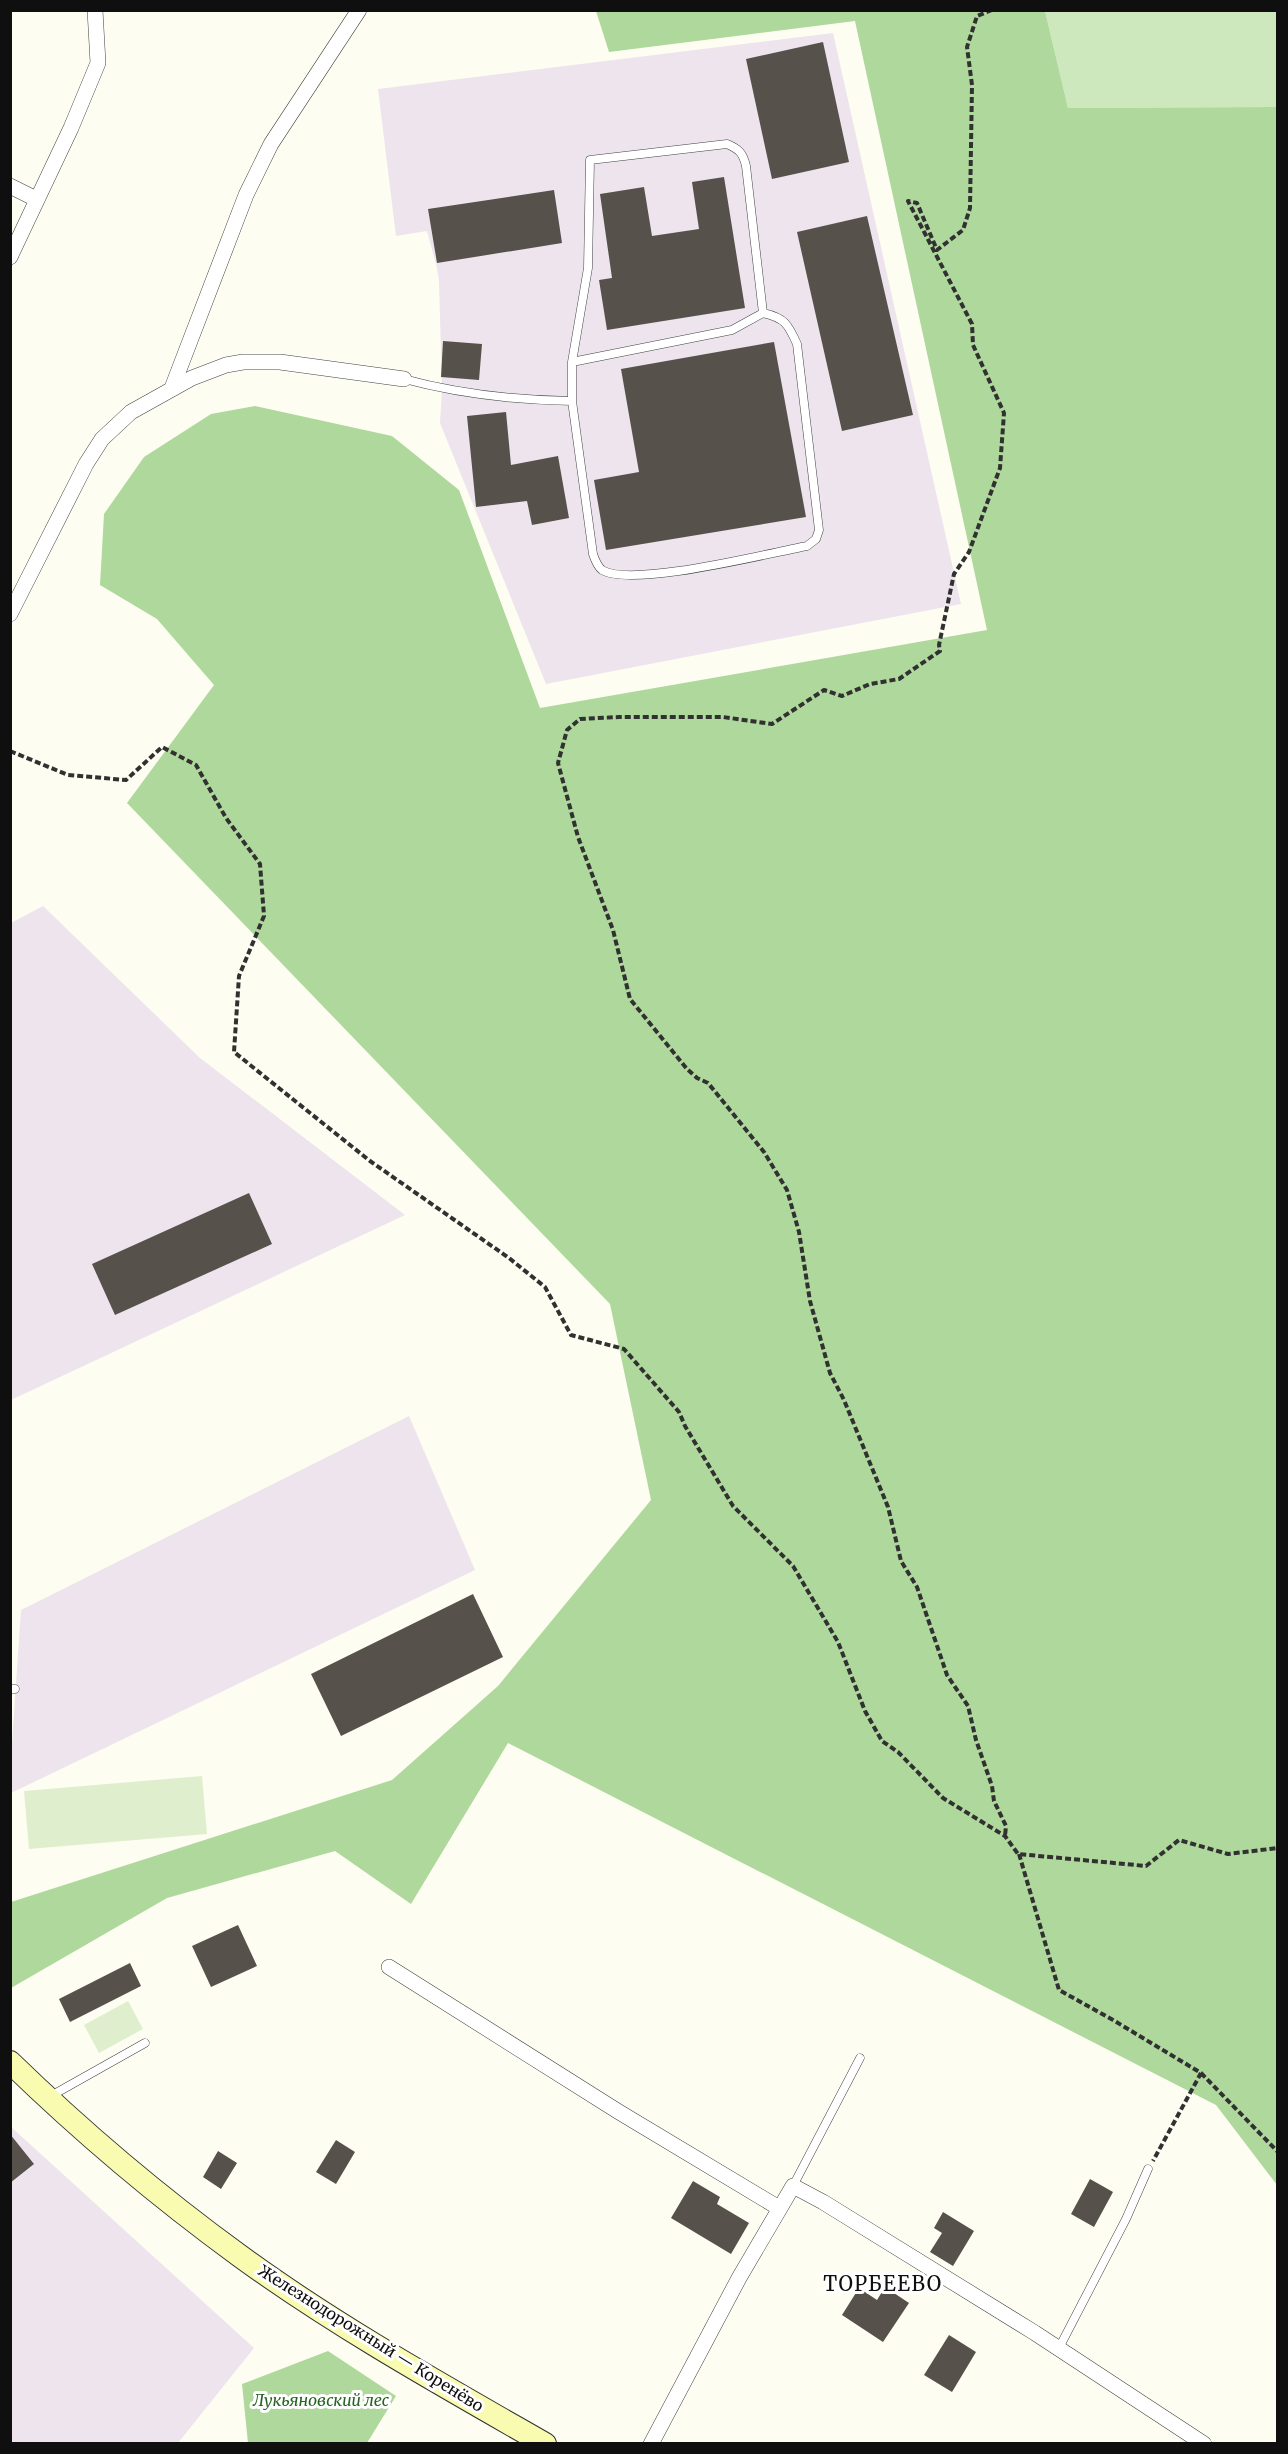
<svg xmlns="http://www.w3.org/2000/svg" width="1288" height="2454" font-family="Merriweather,serif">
  <rect width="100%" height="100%" fill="#fefdf1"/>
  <path fill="#ede4ed" d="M833 33 961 604 546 684 440 423 442 390 439 281 437 268 427 231 396 236 378 89Z
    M43 906 200 1058 405 1215 11 1400V923Z
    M409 1416 475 1570 11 1793V1758L21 1610Z
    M10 2126 254 2348 178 2443H11Z"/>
  <path fill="#cde8bc" d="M1045 11H1277V107L1068 108Z"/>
  <path fill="#afd89c" d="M596 11H1045L1068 108 1277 107V2185L1216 2105 508 1743 411 1904 335 1851 167 1898 11 1988V1902L392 1780 498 1686 651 1500 610 1304 127 803 214 685 157 619 100 585 104 514 144 457 211 414 255 406 392 436 459 490 540 708 987 630 855 21 609 52Z
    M328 2351 396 2396 367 2443H248L242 2384Z"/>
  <path fill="#dfefcd" d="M202 1776 207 1834 29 1849 24 1791Z
    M128 2001 143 2029 99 2053 84 2025Z"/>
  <path fill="#57514c" d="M823 42 849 162 772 179 746 59Z
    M724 177 745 308 607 330 599 280 612 278 600 194 644 187 652 236 699 229 692 182Z
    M554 190 562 243 437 263 428 209Z
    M867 216 913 415 842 431 797 232Z
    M443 341 482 344 479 380 441 377Z
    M774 342 806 517 606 550 594 480 639 472 621 369Z
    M506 412 511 465 558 456 569 518 532 525 527 501 476 507 467 416Z
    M249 1193 272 1244 115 1315 92 1264Z
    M473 1594 503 1657 341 1736 311 1674Z
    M238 1925 257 1966 211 1987 192 1946Z
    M130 1963 141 1986 70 2022 59 1999Z
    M10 2134 34 2164 10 2183Z
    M336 2140 355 2152 336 2184 316 2172Z
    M218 2151 237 2163 221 2189 203 2177Z
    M1090 2179 1113 2192 1094 2227 1071 2214Z
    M693 2181 720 2197 717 2204 749 2223 731 2254 671 2218Z
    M943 2212 974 2231 953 2266 930 2252 942 2233 934 2228Z
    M885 2287 909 2303 883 2342 842 2315 859 2288 877 2300Z
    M949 2335 976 2352 952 2392 924 2375Z"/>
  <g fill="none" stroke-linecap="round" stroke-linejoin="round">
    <g stroke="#424242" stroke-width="9">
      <path id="lane" d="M404 379C459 394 515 400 572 401V362L732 330 763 313 746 166C743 153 739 149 727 144L590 160 588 268 572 362
        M572 401 593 554C595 560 597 566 602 570 632 588 769 553 807 546L816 539 819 530 797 344C788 324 785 318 763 313
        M10 1689H15
        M49 2097 145 2043
        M793 2186 860 2058
        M1059 2348 1126 2219 1148 2169"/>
    </g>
    <g stroke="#424242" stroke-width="16">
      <path id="street" d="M10 186 36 199
        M10 257 71 128 98 63 95 10
        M172 388 246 195 271 144 359 10
        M10 614 86 464 102 439 131 412 192 378 226 365 243 362H280L404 379
        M389 1967 619 2112 779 2208
        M651 2444 739 2278 793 2186 823 2202 1035 2333 1204 2444"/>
    </g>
    <g stroke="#313131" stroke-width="24">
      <path id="secondary" d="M10 2062C82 2132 159 2197 240 2256 336 2326 442 2385 545 2444"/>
    </g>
    <path stroke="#313131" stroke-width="4" stroke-dasharray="6 3" stroke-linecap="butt" d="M992 10 977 16 967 47 972 85 970 208 963 230 937 250 917 203 908 201 972 324 973 345 1004 413 1000 468 969 552 954 574 939 645 940 651 899 679 870 684 842 696 824 690 772 724 723 717H619L580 719 567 730 558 763 578 837 613 930 630 999 687 1069 697 1078 708 1083 764 1152 787 1190 799 1232 810 1301 830 1373 844 1400 888 1507 901 1561 917 1587 947 1675 968 1706 976 1740 992 1786 994 1801 1006 1826 1005 1836
      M10 751 68 775 126 780 162 747 196 765 226 818 260 864 264 916 239 976 234 1052 370 1161 509 1258 545 1287 571 1335 624 1349 679 1412 685 1426 733 1506 793 1566 838 1642 865 1711 882 1741 898 1752 943 1798 1005 1836 1018 1854 1146 1866 1179 1840 1228 1854 1278 1848
      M1019 1854 1059 1990 1113 2020 1201 2073 1153 2161
      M1201 2073 1278 2152"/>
    <use href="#lane" stroke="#fff" stroke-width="8"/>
    <use href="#street" stroke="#fff" stroke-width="15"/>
    <use href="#secondary" stroke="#f9fbb0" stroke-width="22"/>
  </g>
  <g text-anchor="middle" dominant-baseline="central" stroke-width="6" stroke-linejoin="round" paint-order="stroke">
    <g font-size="16" fill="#0f0f0f" stroke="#fff">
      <text transform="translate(371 2338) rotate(32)">Железнодорожный — Коренёво</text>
    </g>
    <g font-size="16" font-style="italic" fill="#276422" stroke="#fff">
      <text x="321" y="2400">Лукьяновский лес</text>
    </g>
    <g font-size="20" letter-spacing="1.5" fill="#0f0f0f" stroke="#fff">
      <text x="883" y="2283">ТОРБЕЕВО</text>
    </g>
  </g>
  <rect width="1288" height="2454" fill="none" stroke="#0f0f0f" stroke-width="24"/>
</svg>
